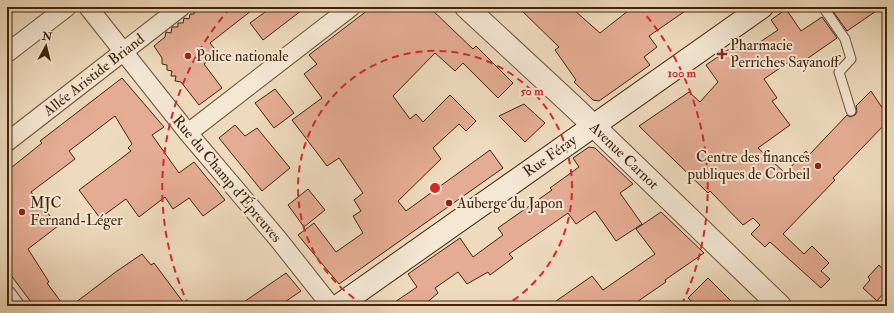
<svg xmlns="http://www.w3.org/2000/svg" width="894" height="313" font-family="'IM FELL Double Pica',serif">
  <rect width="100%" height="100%" fill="#eedabd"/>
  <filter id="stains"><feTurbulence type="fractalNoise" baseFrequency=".005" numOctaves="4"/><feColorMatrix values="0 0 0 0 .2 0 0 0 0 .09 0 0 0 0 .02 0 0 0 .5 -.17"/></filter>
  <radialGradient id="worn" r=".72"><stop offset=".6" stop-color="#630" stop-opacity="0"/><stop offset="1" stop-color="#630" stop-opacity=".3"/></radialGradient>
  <path fill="#e4ac94" stroke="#42240a" d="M201 7H256L210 43 218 53 204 64 222 88 199 105 181 82 175 81 176 76H171L172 71 167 70V65L162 64V58L154 46 165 37 166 32 171 33 172 27H178V23H183L184 18 189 19 190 14H194L195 9 200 10Z
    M272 7H306L263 40 250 23Z
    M372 7H429L473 49 476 46 513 83 498 98 463 63 455 71 435 53 393 96 410 119 416 114 423 122 450 95 476 121 466 131 459 124 433 148 441 159 398 201 406 211 490 150 503 168 339 284 298 235 314 223 336 252 363 233 353 216 361 211 354 200 363 193 339 158 327 166 292 120 322 98 304 74 317 64 309 55Z
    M518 7H567L571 11 574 10 600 33 633 7H691L649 36 657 47 644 57 650 65 599 101 593 100 574 82 576 80 555 50 559 47Z
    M836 7H882L847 31 832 10Z
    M786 9 801 31 822 17 837 38 801 63 796 57 764 79 777 98 772 101 790 125 758 148 785 173 806 151 809 155 847 115 850 117 855 115 857 112 856 106 871 91 887 115V122L833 178 835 180 783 234 804 254 812 246 829 263 821 271 830 279 821 288 770 242 765 247 751 234 760 225 753 218 743 225 710 191 708 193 639 126 689 92 700 102 718 82 706 65 738 43 745 52 778 30 771 20Z
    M122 78 164 127 152 135 179 173 194 162 225 200 203 216 189 198 173 209 165 197 139 217 126 199 100 218 79 190 131 151 128 148 132 144 115 116 69 151 75 159 31 192 58 226 28 249 49 282 47 283 64 306H34L7 270V171L42 143 40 141Z
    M275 89 294 113 274 128 255 103Z
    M524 104 545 123 525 142 499 116Z
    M235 125 245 136 257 128 290 168 262 191 219 138Z
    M589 147 595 148 633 184 620 193 642 224 616 241 595 211 576 224 568 213 509 254 513 258 490 275 488 272 467 284 458 272 435 288 438 293 423 306H389L417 287 408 274 460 238 473 257 503 235 498 228 552 190 550 188 579 167 573 158Z
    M308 189 325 210 304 227 288 205Z
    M661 212 704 253 665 280 666 282 631 306H549L592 276 603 290 655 254 636 229Z
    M142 254 151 265 154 263 186 306H71L117 271Z
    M879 265 887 274V289L877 301 863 288 870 280 868 277Z
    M286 273 301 291 279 306H238Z
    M708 278 736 306H697L688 298Z"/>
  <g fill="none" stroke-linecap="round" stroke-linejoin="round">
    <g stroke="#6d5237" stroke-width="11">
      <path id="service" d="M823 7 845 39 851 59 839 72 851 111"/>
    </g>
    <g stroke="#6d5237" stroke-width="20">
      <path id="minor" d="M88 7 188 133 278 239 331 306
        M7 53 67 7
        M188 133 351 7
        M7 142 181 7
        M7 295 15 306"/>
    </g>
    <g stroke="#6d5237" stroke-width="24">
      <path id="tertiary" d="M466 7 574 107 780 306"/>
    </g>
    <g stroke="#42240a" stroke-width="24">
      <path id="secondary" d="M338 306 762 7"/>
    </g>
    <use href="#service" stroke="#f4e7d4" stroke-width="9"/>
    <use href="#minor" stroke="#f4e7d4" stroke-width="18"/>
    <use href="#tertiary" stroke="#f4e7d4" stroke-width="22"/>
    <use href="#secondary" stroke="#f4e7d4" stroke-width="22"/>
  </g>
  <g fill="none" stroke="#d62828" stroke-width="2" stroke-dasharray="7 5">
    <path d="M364 305A137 137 0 1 1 506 305"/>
    <path d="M189 306A273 273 0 0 1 231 7M639 7A273 273 0 0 1 681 306"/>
  </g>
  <g fill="#8f2418" stroke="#f4e7d4" stroke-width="1.5">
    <path d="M720 48h4v4h4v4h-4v4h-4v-4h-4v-4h4z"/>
    <circle cx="188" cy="56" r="4"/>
    <circle cx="818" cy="166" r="4"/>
    <circle cx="449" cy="203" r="4"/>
    <circle cx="22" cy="212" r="4"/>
  </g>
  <g text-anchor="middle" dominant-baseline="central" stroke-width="4" stroke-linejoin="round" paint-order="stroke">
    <g font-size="15" fill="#42240a" stroke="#f4e7d4" text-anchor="start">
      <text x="730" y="45">Pharmacie<tspan x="730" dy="17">Perriches Sayanoff</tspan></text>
      <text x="196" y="56">Police nationale</text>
      <text x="810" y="157" text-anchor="end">Centre des finances<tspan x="810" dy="17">publiques de Corbeil</tspan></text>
      <text x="30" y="203">MJC<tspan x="30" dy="17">Fernand-Léger</tspan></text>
      <text x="457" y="203">Auberge du Japon</text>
    </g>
    <g font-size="15" fill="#42240a" stroke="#f4e7d4">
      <text transform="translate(94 75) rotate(-38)">Allée Aristide Briand</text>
      <text transform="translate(550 156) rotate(-35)">Rue Féray</text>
      <text transform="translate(624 156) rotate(44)">Avenue Carnot</text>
      <text transform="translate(227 179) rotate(50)">Rue du Champ d'Épreuves</text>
    </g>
  </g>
  <circle cx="435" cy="188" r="6" fill="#d62828" stroke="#f4e7d4" stroke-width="2"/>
  <g font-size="12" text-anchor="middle" font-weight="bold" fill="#d62828" stroke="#f4e7d4" stroke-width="4" stroke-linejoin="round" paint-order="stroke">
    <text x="682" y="77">100 m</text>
    <text x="532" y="95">50 m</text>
  </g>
  <rect width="894" height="313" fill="none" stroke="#eedabd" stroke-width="24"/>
  <rect x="8" y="8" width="878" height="297" fill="none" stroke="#42240a" stroke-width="2"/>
  <rect x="12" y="12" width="870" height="289" fill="none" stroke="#42240a"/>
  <g transform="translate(46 46) rotate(7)" stroke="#f4e7d4" stroke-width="3" paint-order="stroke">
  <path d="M0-3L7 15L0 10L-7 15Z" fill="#42240a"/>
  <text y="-6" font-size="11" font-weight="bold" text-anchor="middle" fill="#42240a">N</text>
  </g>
  <rect width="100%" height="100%" filter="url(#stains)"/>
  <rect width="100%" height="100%" fill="url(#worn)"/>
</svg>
